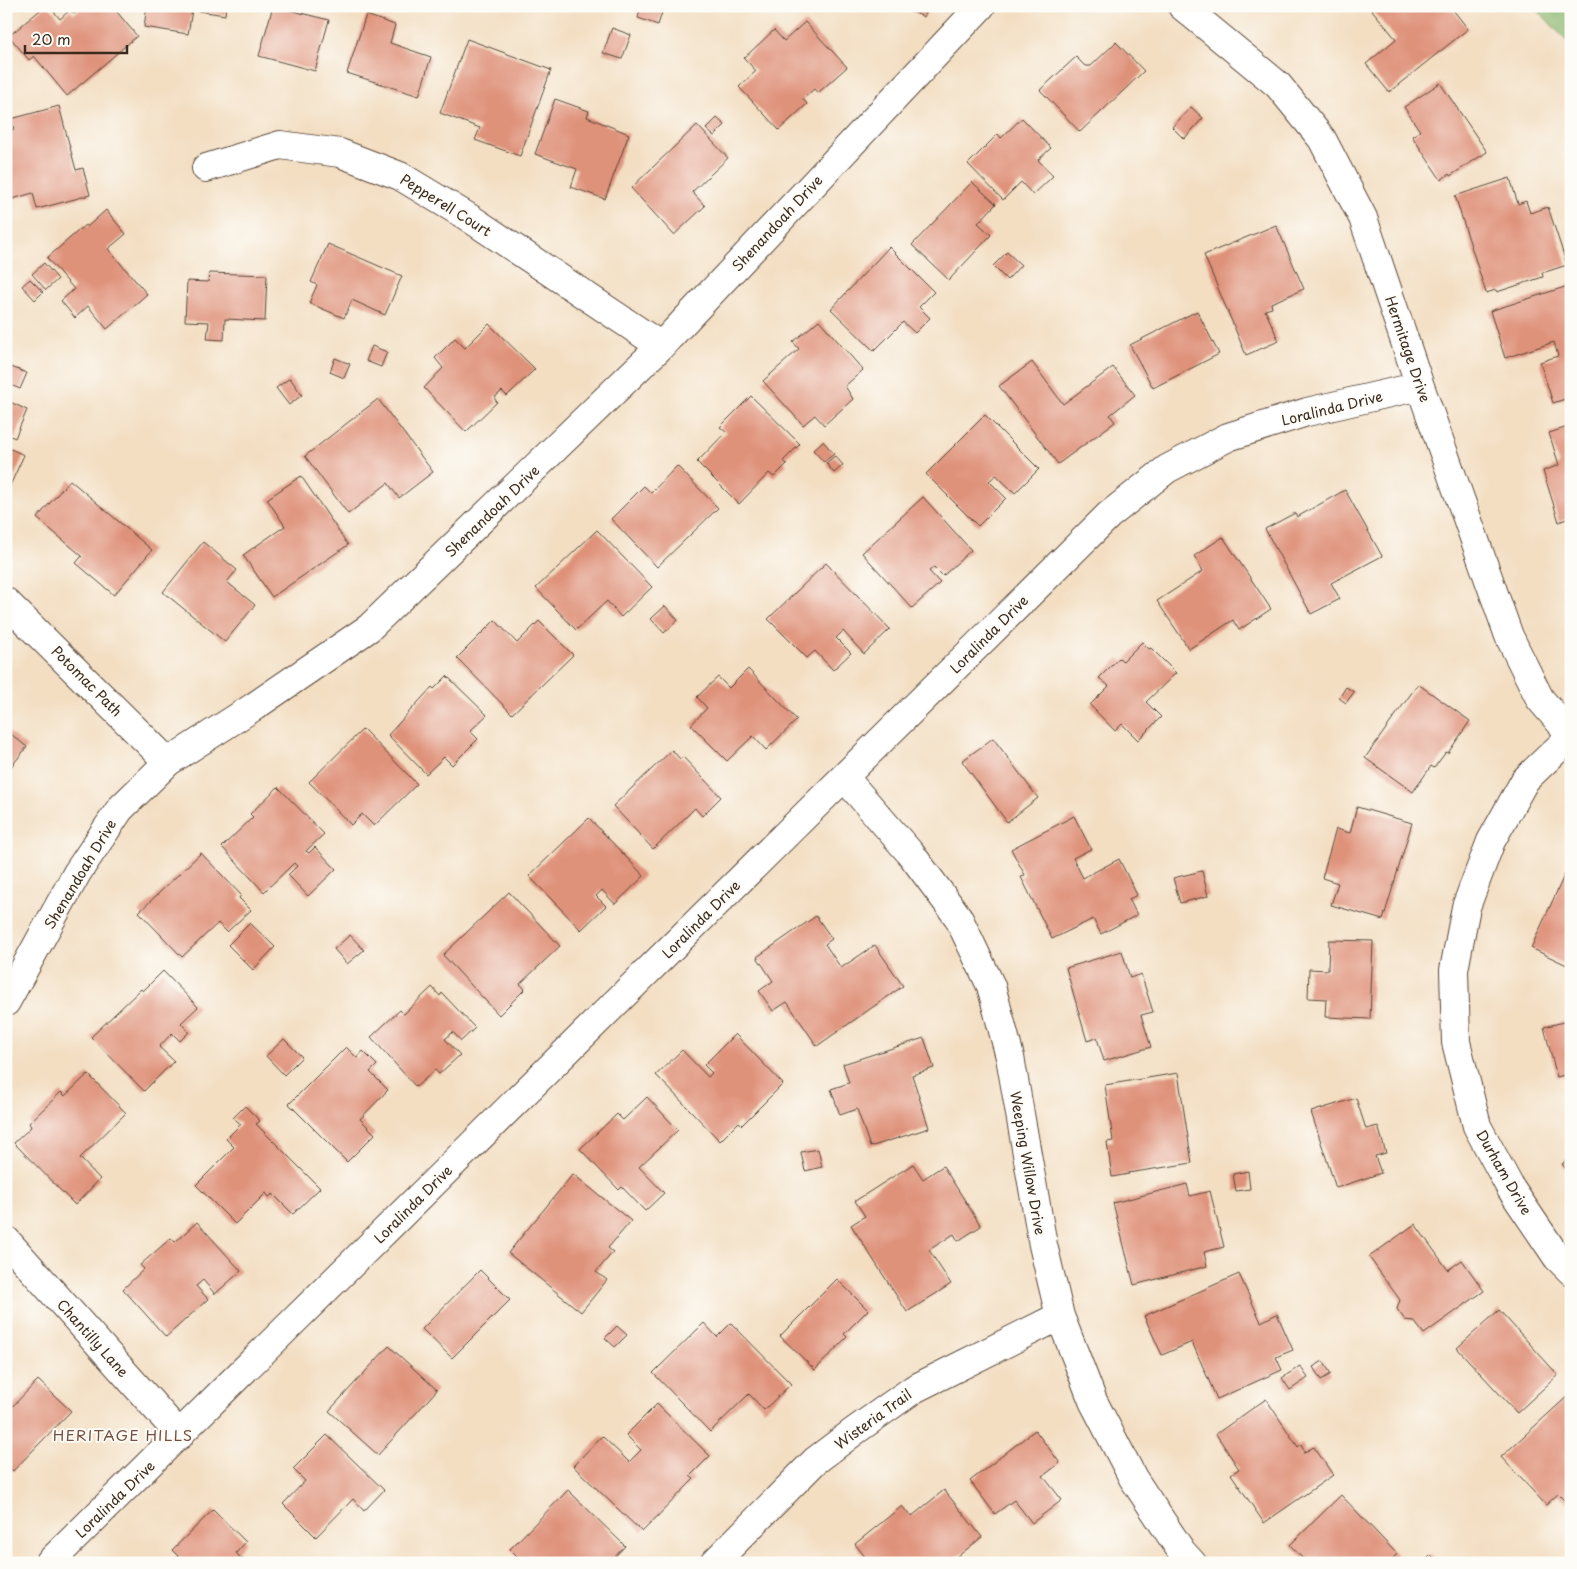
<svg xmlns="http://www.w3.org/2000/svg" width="1577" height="1569" font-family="'Playpen Sans',sans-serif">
  <rect width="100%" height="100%" fill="#fdfcf7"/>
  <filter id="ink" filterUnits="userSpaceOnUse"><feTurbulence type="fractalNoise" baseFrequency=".02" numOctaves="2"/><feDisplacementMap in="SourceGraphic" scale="10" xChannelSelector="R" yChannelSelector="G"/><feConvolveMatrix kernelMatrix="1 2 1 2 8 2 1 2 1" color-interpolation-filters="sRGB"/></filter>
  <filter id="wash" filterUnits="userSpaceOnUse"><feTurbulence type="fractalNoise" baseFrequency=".0096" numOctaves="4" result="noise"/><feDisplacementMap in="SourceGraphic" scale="20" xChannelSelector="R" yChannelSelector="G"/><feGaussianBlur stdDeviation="1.12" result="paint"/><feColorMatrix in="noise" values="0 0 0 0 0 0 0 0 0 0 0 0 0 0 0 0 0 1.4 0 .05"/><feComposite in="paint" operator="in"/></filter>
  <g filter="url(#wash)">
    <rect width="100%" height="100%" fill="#f3dec2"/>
    <path fill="#8cb76e" stroke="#647046" d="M1534 6H1571V46Z"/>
    <g id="blocks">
      <path fill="#df927a" d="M45 6H49L60 19 70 10 74 14 83 6H112L137 36 67 96 34 56 29 60 9 36Z
        M147 6H226L225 15 192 10 188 34 144 27Z
        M273 6 329 20 315 71 259 56Z
        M641 6H664L658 25 638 18Z
        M908 6H930L924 17 907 9Z
        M1376 6H1450L1468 29 1389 92 1366 64 1396 39 1372 10Z
        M366 15 395 25 390 43 431 57 419 96 347 73Z
        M805 22 847 67 818 93 814 89 803 99 807 104 779 130 739 87 756 71 744 58 774 30 784 41Z
        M612 28 631 35 622 59 603 53Z
        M467 39 551 70 520 156 475 140 480 128 440 113Z
        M1116 42 1144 71 1080 132 1040 90 1076 57 1085 66H1091Z
        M1440 83 1487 152 1450 176 1449 174 1441 180 1412 136 1420 131 1404 107Z
        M555 99 589 111 587 117 629 134 605 199 571 187 577 169 535 154Z
        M59 106 76 170 83 168 90 195 37 209 33 193 9 200 6 191V131L14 129 11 119Z
        M1191 107 1203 118 1184 139 1172 127Z
        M717 118 725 125 714 136 706 129Z
        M1022 118 1051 148 1038 160 1053 176 1033 195 1021 182 1003 200 968 164 998 134 1001 138Z
        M697 125 728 158 692 192 705 206 674 235 631 188Z
        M1510 178 1518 204 1526 201 1530 213 1548 207 1567 265 1542 273 1543 277 1497 292 1496 290 1486 293 1455 196Z
        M972 182 996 204 978 223 991 235 949 280 912 245Z
        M106 210 126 234 108 249 147 294 107 329 88 306 75 318 61 301 74 289 47 258 85 225 87 227Z
        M1276 225 1304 289 1271 303 1272 308 1265 310 1279 341 1246 355 1204 255Z
        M328 244 402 276 385 315 352 300 344 318 309 303 317 285 311 282Z
        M889 247 934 292 919 307 930 318 915 333 903 322 874 351 831 309Z
        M1007 252 1021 265 1007 280 993 266Z
        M44 263 58 279 46 290 32 274Z
        M209 273 267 275 265 321 225 319 224 340 207 339 209 322 185 321 187 281 208 282Z
        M30 279 43 292 35 300 22 286Z
        M1571 285V397L1553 403 1540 362 1558 356 1554 342 1505 358 1490 311Z
        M1197 311 1219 354 1153 388 1130 345Z
        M819 320 863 370 845 386 853 399 824 425 815 415 803 425 763 381 799 349 793 342Z
        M489 324 535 369 507 396 502 391 494 398 497 402 466 432 424 388 443 368 435 358 455 338 465 348Z
        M372 346 387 352 381 367 366 361Z
        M335 358 350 364 344 378 330 372Z
        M1032 362 1063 404 1113 367 1135 395 1110 415 1115 422 1058 464 999 386Z
        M11 367 27 373 20 389 6 383Z
        M290 378 302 395 289 405 276 388Z
        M751 396 800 444 783 461 787 464 774 477 769 473 739 504 697 462 726 432 720 427Z
        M378 399 433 472 399 498 388 483 348 514 305 456Z
        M6 400 27 410 15 438 6 434Z
        M985 415 1039 469 1015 493 996 475 989 481 1006 498 978 526 926 474Z
        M1571 426V523L1569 518 1559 522 1543 471 1559 465 1549 433Z
        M823 441 834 454 824 462 813 450Z
        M6 447 24 455 8 490H6Z
        M835 456 843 465 834 473 826 463Z
        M677 466 718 508 657 567 611 519 644 486 651 493Z
        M301 476 348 545 272 597 243 555 285 526 267 499Z
        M70 480 152 550 114 595 76 563 82 556 37 518Z
        M1345 490 1382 556 1331 583 1340 599 1311 614 1265 529 1295 513 1297 517Z
        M923 497 971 550 943 576 934 567 929 571 940 583 912 608 862 553Z
        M597 530 652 587 621 617 607 601 576 630 536 588Z
        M1223 537 1271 609 1239 630 1233 620 1189 649 1157 601 1203 571 1194 556Z
        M203 542 237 570 227 582 255 605 225 642 163 592Z
        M826 563 890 629 864 654 843 631 836 638 851 653 833 670 815 651 807 658 768 619Z
        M665 606 678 620 664 633 651 619Z
        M495 620 517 643 539 621 573 655 512 714 457 658Z
        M1142 642 1149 649 1151 648 1176 673 1146 702 1161 717 1138 740 1122 724 1115 731 1090 705 1109 686 1099 678 1119 658 1123 661Z
        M748 669 797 720 766 750 753 736 727 761 691 725 707 708 697 697 718 677 729 688Z
        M447 676 487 715 470 731 478 739 452 765 444 757 426 774 388 735 432 687 434 689Z
        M1418 684 1470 721 1448 753 1446 752 1434 768 1431 766 1413 792 1365 758Z
        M1346 687 1354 692 1346 703 1339 698Z
        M363 729 417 784 374 826 362 814 351 825 309 782Z
        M6 730 27 747 6 773Z
        M993 738 1038 798 1007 822 962 761Z
        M672 750 680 759 683 757 721 797 702 816 695 808 653 849 613 806Z
        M278 787 324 834 306 851 309 853 315 847 336 869 308 896 288 875 297 866 294 863 264 892 222 847 253 817 250 814Z
        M1357 807 1412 823 1383 920 1331 905 1338 883 1322 878 1336 829 1350 833Z
        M1074 816 1091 849 1073 858 1083 878 1119 859 1137 895 1129 899 1137 915 1101 934 1093 919 1052 939 1021 877 1025 875 1011 849Z
        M589 818 644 876 615 904 602 890 596 896 606 906 581 930 529 876Z
        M201 853 241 895 239 898 251 910 227 932 218 923 182 957 139 912Z
        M1569 865 1571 866V967L1531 948Z
        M1202 871 1208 896 1180 903 1173 878Z
        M509 892 560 946 520 984 525 989 499 1015 443 955Z
        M816 916 832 939 825 944 841 968 875 945 903 986 817 1046 787 1002 773 1011 759 991 773 981 757 957Z
        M250 923 275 947 253 970 228 945Z
        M350 935 364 950 347 964 334 949Z
        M1329 940 1373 941 1370 1019 1325 1017 1326 999 1308 998 1309 969 1328 970Z
        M1122 951 1130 978 1141 974 1153 1012 1141 1015 1151 1047 1104 1061 1097 1038 1087 1041 1066 968Z
        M163 971 198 1007 181 1023 189 1032 180 1041 172 1033 159 1047 174 1061 144 1091 91 1037 141 989 143 991Z
        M432 987 440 996 442 993 475 1028 461 1041 453 1032 445 1039 460 1055 439 1074 435 1070 416 1087 371 1037 400 1010 404 1014Z
        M1571 1020V1099H1570L1564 1075 1557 1077 1544 1027Z
        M735 1034 783 1084 742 1125 739 1122 720 1141 656 1075 682 1050 708 1077 712 1073 704 1065Z
        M924 1038 934 1068 912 1075 929 1128 870 1147 857 1109 840 1115 831 1089 849 1083 843 1064Z
        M284 1039 302 1057 284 1075 266 1056Z
        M346 1047 357 1058 363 1051 377 1065 370 1072 388 1090 360 1119 375 1134 347 1162 289 1104Z
        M1178 1073 1192 1163 1128 1173 1129 1174 1112 1177 1107 1142 1113 1141 1105 1085Z
        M88 1074 126 1113 80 1158 100 1179 75 1205 14 1143 31 1127 29 1123 61 1092 65 1096Z
        M647 1097 678 1130 639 1167 664 1193 645 1211 622 1187 619 1190 580 1149 617 1114 623 1120Z
        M1356 1098 1366 1129 1378 1126 1386 1153 1375 1156 1381 1173 1336 1188 1311 1112Z
        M245 1106 260 1121 256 1124 320 1188 293 1214 273 1194 269 1197 266 1193 235 1224 196 1185 234 1147 226 1139 241 1124 233 1118Z
        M818 1149 822 1167 805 1171 801 1152Z
        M1571 1157V1175L1562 1164Z
        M913 1164 923 1179 943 1166 981 1226 958 1241 954 1234 929 1250 951 1284 907 1312 851 1225 865 1216 855 1201Z
        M1248 1171 1250 1189 1236 1191 1233 1174Z
        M573 1174 631 1221 608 1248 613 1252 596 1272 607 1280 581 1312 508 1253Z
        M1187 1184 1190 1196 1210 1191 1224 1247 1204 1252 1207 1266 1134 1285 1113 1203Z
        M197 1222 241 1271 215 1294 203 1280 196 1286 208 1299 166 1337 123 1289 144 1269 140 1265 171 1238 175 1242Z
        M1415 1224 1448 1270 1462 1260 1484 1291 1424 1334 1414 1321 1405 1320 1397 1309 1400 1300 1369 1257Z
        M480 1270 510 1300 452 1358 422 1329Z
        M1239 1274 1261 1322 1277 1314 1293 1350 1276 1357 1282 1370 1217 1399 1192 1342 1162 1355 1144 1316Z
        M837 1279 868 1310 844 1334 847 1337 815 1370 780 1336Z
        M1499 1310 1558 1375 1517 1413 1457 1348Z
        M704 1323 717 1337 731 1323 791 1384 764 1410 749 1394 710 1432 653 1373Z
        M617 1326 627 1335 615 1347 605 1338Z
        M389 1346 437 1390 378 1455 329 1411Z
        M1323 1361 1331 1374 1321 1380 1313 1367Z
        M1300 1366 1308 1378 1290 1390 1282 1378Z
        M38 1380 71 1411 13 1471 6 1465V1413Z
        M1571 1393V1507L1558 1494 1546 1505 1501 1457Z
        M1266 1399 1298 1447 1301 1444 1305 1452 1303 1453 1314 1447 1333 1475 1264 1523 1231 1474 1239 1469 1216 1434Z
        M657 1404 710 1456 690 1476 694 1479 642 1532 573 1466 602 1436 629 1462 641 1450 626 1435Z
        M1035 1430 1060 1463 1043 1476 1062 1500 1032 1523 1014 1500 995 1514 970 1481Z
        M327 1435 384 1490 364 1511 353 1499 316 1537 283 1504 305 1481 293 1469Z
        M568 1490 625 1546 609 1563H524L510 1549Z
        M944 1490 982 1537 957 1557 961 1563H875L873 1561 870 1563 855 1544 902 1506 911 1517Z
        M1341 1495 1397 1554 1389 1563H1307L1290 1545Z
        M213 1510 246 1542 236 1553 246 1563H172L178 1556 172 1550Z
        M1431 1555 1439 1563H1423Z"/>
    </g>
  </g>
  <g filter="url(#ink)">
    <use href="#blocks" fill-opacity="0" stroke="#574537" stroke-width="1"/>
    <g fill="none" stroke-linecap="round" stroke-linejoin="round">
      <g stroke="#574537" stroke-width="30">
        <path id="minor" d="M1182 6 1278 85 1322 139 1363 218 1420 386 1509 636 1540 699 1571 735
          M206 168 280 145 340 153 400 176 468 217 661 346
          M6 602 168 762
          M1571 736 1525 780 1491 841 1466 907 1454 970 1456 1042 1477 1126 1511 1189 1557 1257 1571 1271
          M844 777 911 854 958 917 991 986 1010 1057 1043 1245 1060 1316 1093 1401 1133 1478 1182 1552 1192 1563
          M6 1002 77 873 120 809 168 762 255 706 369 628 661 346 981 6
          M6 1240 180 1435
          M49 1563 1109 515 1167 469 1228 437 1307 412 1420 386
          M714 1563 815 1461 856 1430 914 1389 1060 1316"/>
      </g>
      <use href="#minor" stroke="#fff" stroke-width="28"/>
    </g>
  </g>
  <g text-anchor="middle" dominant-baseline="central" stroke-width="4" stroke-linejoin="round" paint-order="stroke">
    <g font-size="14" fill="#3b2a1e" stroke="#fdfcf7">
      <text transform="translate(446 205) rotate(32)">Pepperell Court</text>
      <text transform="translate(777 223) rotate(-47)">Shenandoah Drive</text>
      <text transform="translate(1408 349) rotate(71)">Hermitage Drive</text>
      <text transform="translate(1332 408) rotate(-14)">Loralinda Drive</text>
      <text transform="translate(492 511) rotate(-44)">Shenandoah Drive</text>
      <text transform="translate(989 634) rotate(-45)">Loralinda Drive</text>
      <text transform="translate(87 681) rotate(45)">Potomac Path</text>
      <text transform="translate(80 874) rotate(-59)">Shenandoah Drive</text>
      <text transform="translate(701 919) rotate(-45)">Loralinda Drive</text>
      <text transform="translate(1028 1163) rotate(80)">Weeping Willow Drive</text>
      <text transform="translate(1504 1172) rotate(60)">Durham Drive</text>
      <text transform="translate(413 1204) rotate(-45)">Loralinda Drive</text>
      <text transform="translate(93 1338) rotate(48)">Chantilly Lane</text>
      <text transform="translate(873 1419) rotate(-36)">Wisteria Trail</text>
      <text transform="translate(115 1499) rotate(-44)">Loralinda Drive</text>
    </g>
    <g font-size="15" letter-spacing="1" fill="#744e3e" stroke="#fdfcf7">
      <text x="123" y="1434">HERITAGE HILLS</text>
    </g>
  </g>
  <rect width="1577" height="1569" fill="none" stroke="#fdfcf7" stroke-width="25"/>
  <path d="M25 45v8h102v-8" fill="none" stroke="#3b2a1e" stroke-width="2.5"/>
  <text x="32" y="45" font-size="15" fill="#3b2a1e" stroke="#fdfcf7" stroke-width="4" paint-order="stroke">20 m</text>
</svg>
